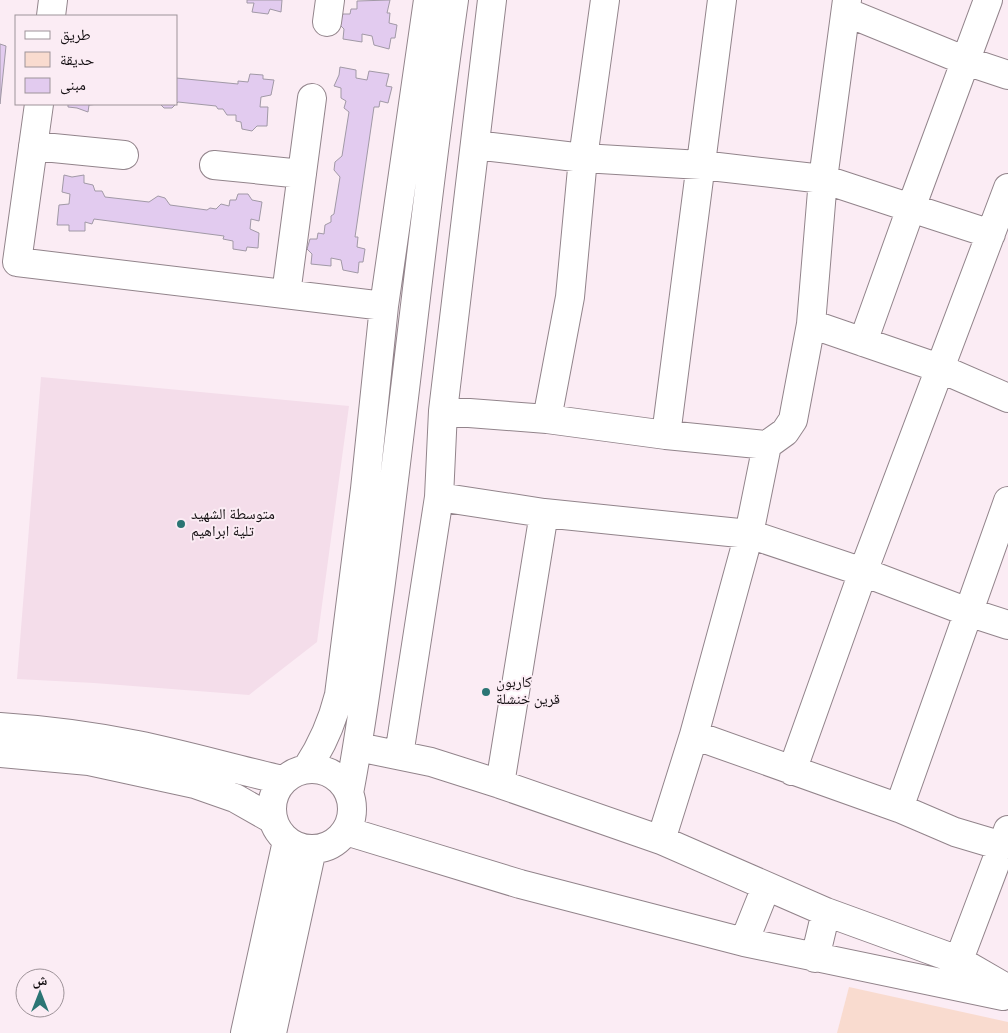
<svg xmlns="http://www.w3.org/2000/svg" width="1008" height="1033" font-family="Overpass,'Noto Naskh Arabic',sans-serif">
  <rect width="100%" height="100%" fill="#fbecf4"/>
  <path fill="#f4ddea" d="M41 377 349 406 317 642 249 695 94 683 17 679Z"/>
  <path fill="#f9dbcf" d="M849 987 1008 1022V1033H837Z"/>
  <path fill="#e2cbef" stroke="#a199a6" d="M247 0H282L281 12 270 9 268 14 252 12 254 3H247Z
    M390 0 387 13H390L389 23 397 25 395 38H391L389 49 374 45 372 36 362 34V42L343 39 344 29 339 24 343 14H350L351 9H357V1Z
    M0 44 6 46 0 104Z
    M340 67 356 70V78L367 80 369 71 389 74 386 86 392 87 388 103 380 101 379 107H374L355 237H358L357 247 365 249 363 262H359L358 273 343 270 341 260 331 258V266L311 264 312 254 307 249 310 239H317L318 233 324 234 325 225 331 222V216L334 214 340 177 334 170 335 162 342 156 349 112 344 108 346 101 341 98V88L334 86 339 75Z
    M250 74 263 75V79L274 80 271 95 261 97 260 107H268L267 126H257L252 131 242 129 241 122 236 121V115H227L223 109H218L216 106 178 102 172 108H164L160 104H176V78L238 84V81L248 82Z
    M68 104H99L89 105 88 112 77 108 68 107Z
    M64 175 72 177 84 175V183L93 185 95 191H102L105 197 149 202 158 196 165 198 170 205 207 210 210 208 216 209 221 204 229 206 230 200H236L238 194H248L252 200 262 202 259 221 251 219 250 229 259 233 258 248 247 247 246 251 233 249V241L223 239 224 236 94 219 92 224 85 222V231H69V225H57L59 205 69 204 70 194 62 192Z"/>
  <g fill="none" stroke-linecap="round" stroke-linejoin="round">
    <g stroke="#92848b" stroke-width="30">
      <path id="minor" d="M846 12 966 61 1008 75
        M51 16 53 0
        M327 22 330 0
        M39 104 17 262 384 306
        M475 145 583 158 701 165 823 179 911 208 988 0
        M33 146 124 155
        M214 165 302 174
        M286 294 312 98
        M811 324 939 368 1008 398
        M863 342 911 208 991 234
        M443 411 547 419 666 435 767 445 749 534 694 735 661 840
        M547 419 570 297 583 158 605 0
        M666 435 722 0
        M767 445 785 432 793 420 811 324 823 179 847 0
        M439 497 544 513 749 534 863 572 968 612 1008 625
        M0 727C46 730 92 736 137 745 186 755 234 769 282 780
        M694 735 899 808 955 832 1002 846
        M358 747 431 762 500 784 661 840 826 912 958 960 1008 989
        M0 753 89 761 195 784 235 798 272 819
        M399 755 439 497 443 411 492 0
        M307 768C323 744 332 723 339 695L365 489 384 306 428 0
        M272 809a40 40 0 1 1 80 0a40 40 0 1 1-80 0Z
        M792 771 863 572 1008 188
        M500 784 544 513
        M349 793C362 726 370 658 380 590 406 394 426 196 454 0
        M899 808 1008 501
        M346 831 520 884 744 942 1003 996
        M744 942 766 887
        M815 958 826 912
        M952 978 1008 830
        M245 1033 287 841
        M272 1033 312 849"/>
    </g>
    <use href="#minor" stroke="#fff" stroke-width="28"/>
  </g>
  <g fill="#2b7574" stroke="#fbecf4" stroke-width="2">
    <circle cx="181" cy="524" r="5"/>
    <circle cx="486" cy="692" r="5"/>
  </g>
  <g text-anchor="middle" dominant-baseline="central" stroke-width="4" stroke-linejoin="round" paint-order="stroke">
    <g font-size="15" fill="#130e11" stroke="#fbecf4" text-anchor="start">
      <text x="191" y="515">متوسطة الشهيد<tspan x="191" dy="17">تلية ابراهيم</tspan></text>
      <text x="496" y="683">كاربون<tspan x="496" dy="17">قرين خنشلة</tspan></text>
    </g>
  </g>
  <rect x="15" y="15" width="162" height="90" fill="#fbecf4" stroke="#9e9399"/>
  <rect x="25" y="31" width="25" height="8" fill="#ffffff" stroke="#9e9399"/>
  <text x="60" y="40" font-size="15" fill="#130e11">طريق</text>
  <rect x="25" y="52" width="25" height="15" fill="#f9dbcf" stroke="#9e9399"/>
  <text x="60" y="65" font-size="15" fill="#130e11">حديقة</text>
  <rect x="25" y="78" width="25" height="15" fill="#e2cbef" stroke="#9e9399"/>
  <text x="60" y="90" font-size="15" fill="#130e11">مبنى</text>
  <g transform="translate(40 993)"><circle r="24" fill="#fbecf4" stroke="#9e9399"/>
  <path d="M0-4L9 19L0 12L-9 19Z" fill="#2b7574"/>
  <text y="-8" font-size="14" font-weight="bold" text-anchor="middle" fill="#130e11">ش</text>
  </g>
</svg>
